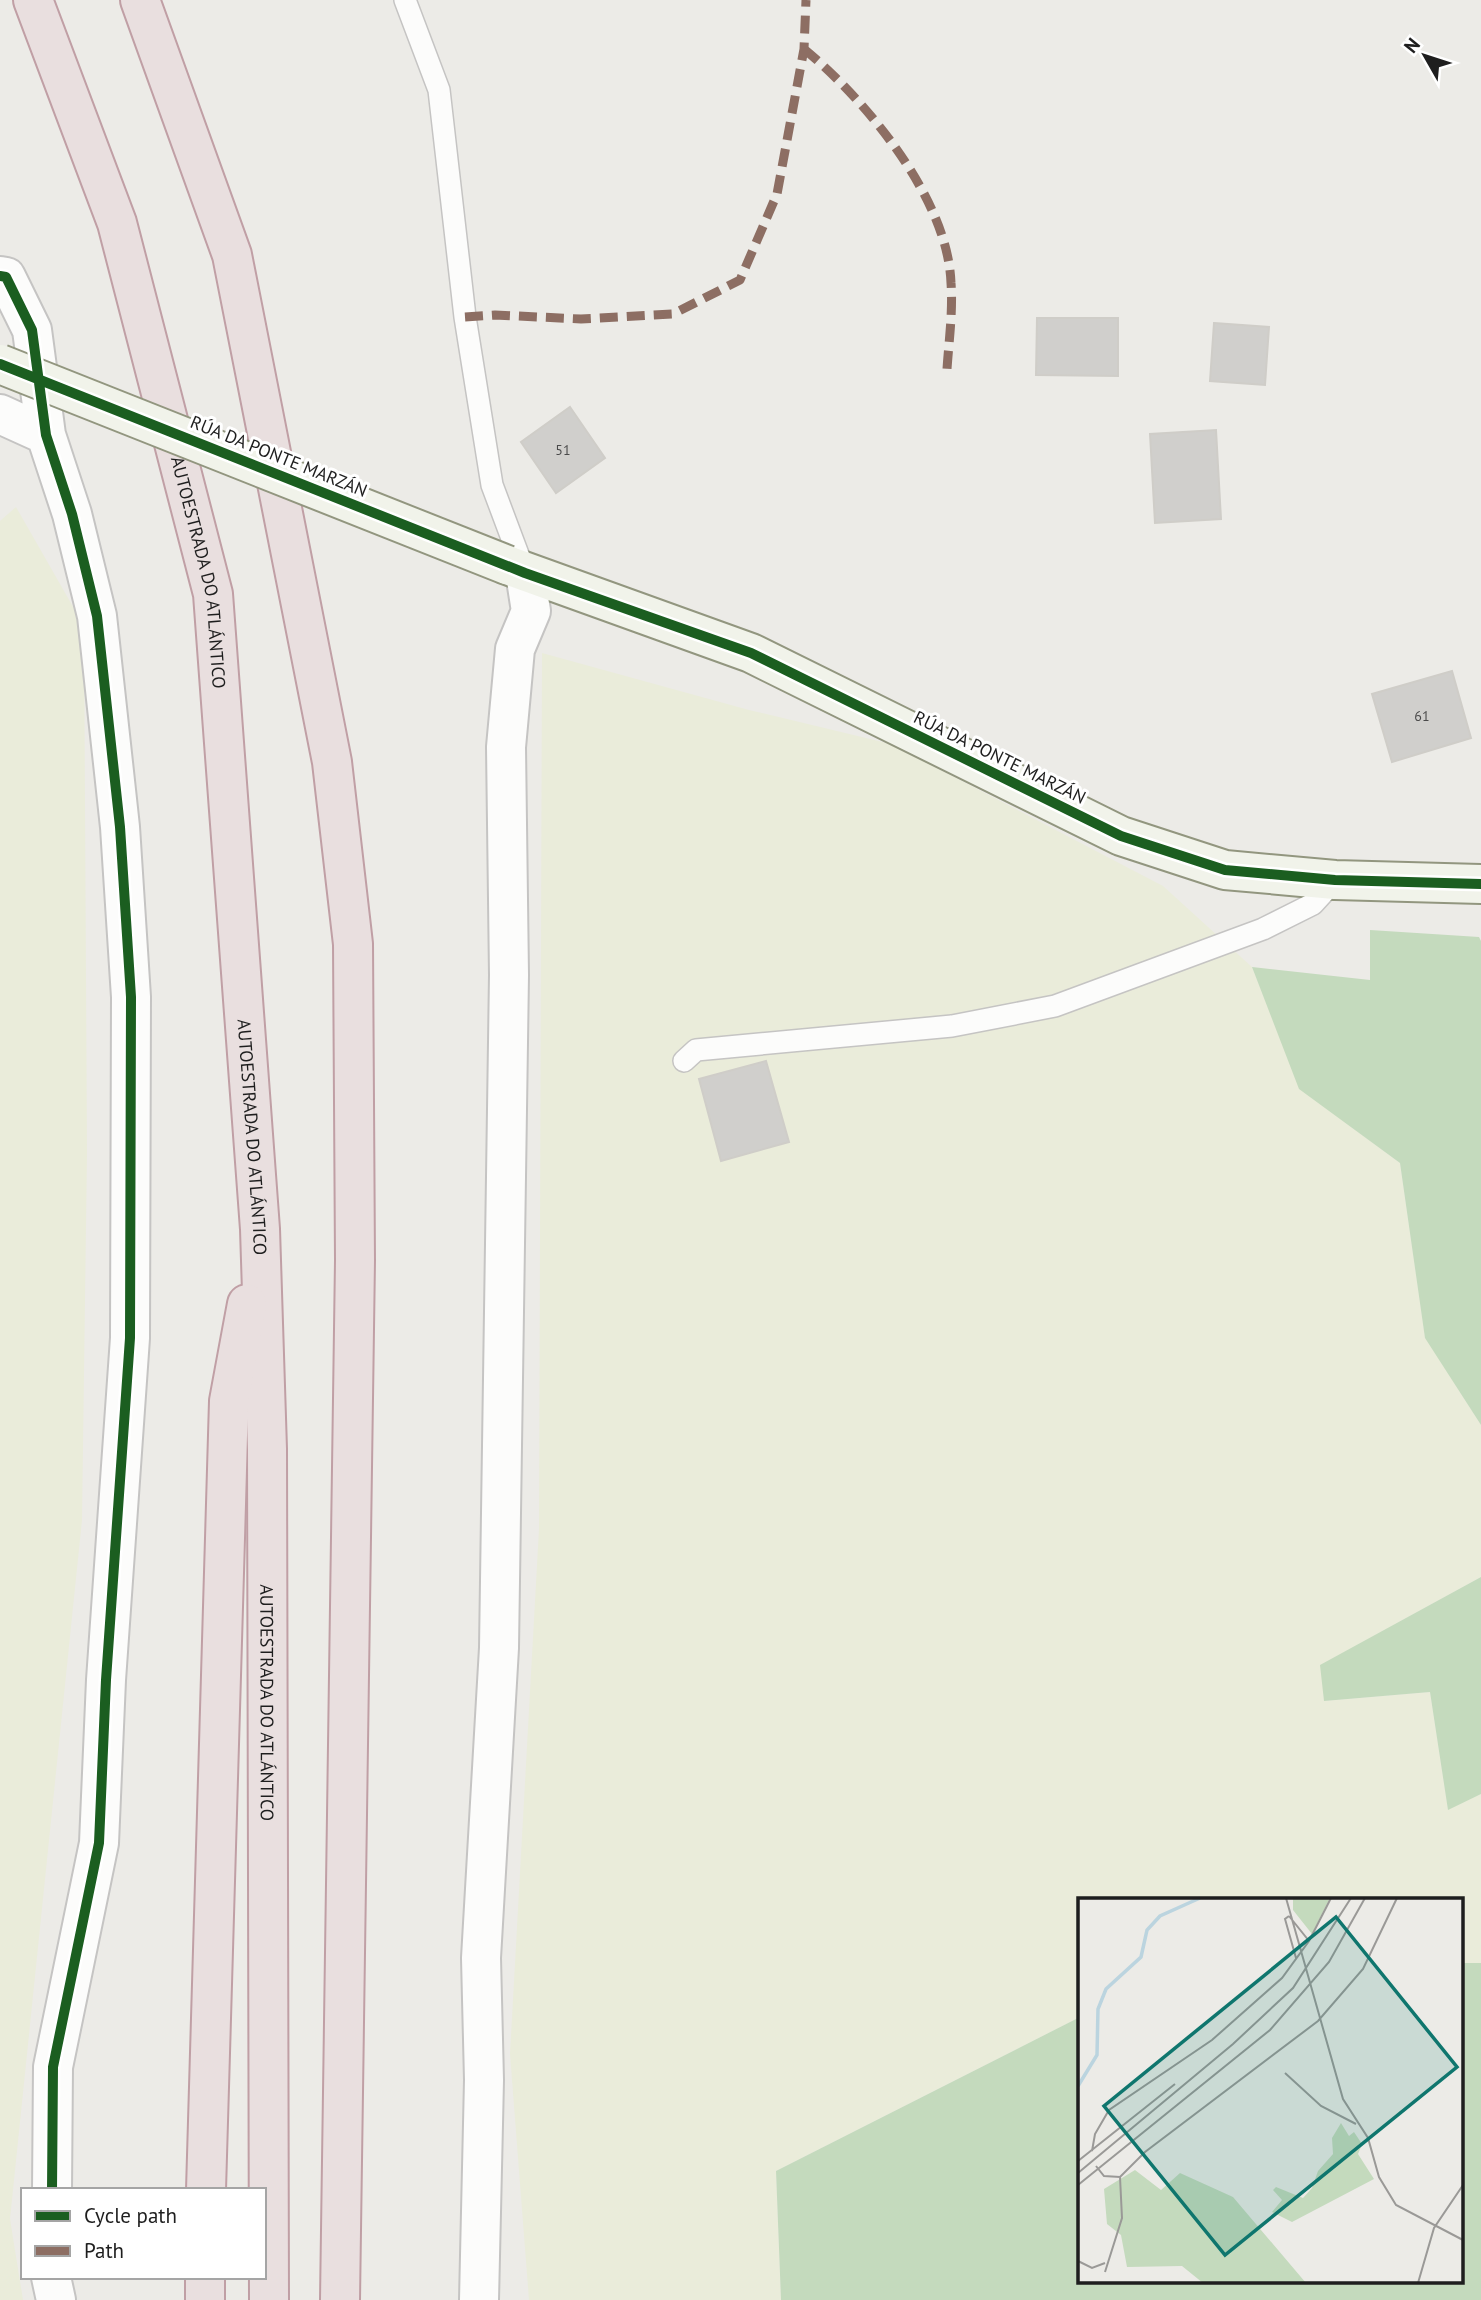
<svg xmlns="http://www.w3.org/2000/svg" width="1481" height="2300" font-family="'PT Sans',sans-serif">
  <rect width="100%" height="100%" fill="#ecebe7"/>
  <path fill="#eaecda" d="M16 507 84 626 87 1153 82 1520 10 2219 23 2300H0V521Z
    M542 653 749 710 891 744 1163 886 1252 967 1300 1089 1400 1163 1425 1337 1481 1425V1577L1321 1665 1324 1701 1430 1692 1448 1809 1481 1794V1963H1462V1899H1080V2017L776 2171 781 2300H529L510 2054 539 1529Z"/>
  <path fill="#c4dabd" d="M1370 930 1479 937 1481 941V1425L1425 1338 1400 1163 1299 1089 1252 967 1370 980Z
    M1481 1577V1794L1448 1810 1430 1692 1324 1701 1320 1665Z
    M1462 1963H1481V2300H781L776 2171 1080 2017V2281H1462Z"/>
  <path fill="#d0cfcc" stroke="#cfcdc8" stroke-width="2" d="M1037 318H1118V376L1036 375Z
    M1214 323 1269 327 1265 385 1210 381Z
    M570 407 605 458 556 493 521 442Z
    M1216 430 1221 519 1155 523 1150 434Z
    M1452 671 1471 738 1392 762 1372 694Z
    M766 1061 789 1142 721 1161 699 1079Z"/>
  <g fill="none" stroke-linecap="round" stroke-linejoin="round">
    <g stroke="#c5c4c3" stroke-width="24">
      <path id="lane" d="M405 0 439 90 465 317 492 485 525 573
        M684 1061 696 1050 952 1026 1055 1006 1263 929 1313 904 1335 880"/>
    </g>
    <g stroke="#c5c4c3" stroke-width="42">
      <path id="street" d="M0 276 6 277 32 330 46 435 72 514 97 616 120 827 131 997 130 1338 106 1680 99 1843 53 2067 52 2190
        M0 414 46 435
        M51 2277 56 2300
        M479 2300 484 2080 481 1958 499 1648 509 975 506 747 515 649 531 611 525 573"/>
    </g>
    <g stroke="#92967f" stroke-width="42">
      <path id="secondary" d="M507 565 751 653 1121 836 1225 870 1335 880 1481 884"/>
    </g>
    <g stroke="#c09fa5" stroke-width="42">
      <g id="highway">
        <path id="s1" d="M33 0 117 223 213 594 260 1229 267 1449 269 2300"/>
        <path d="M140 0 232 255 332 762 353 944 355 1260 340 2300"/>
        <path d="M206 2190 229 1401 247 1304"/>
        <path d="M205 2277V2300"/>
      </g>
    </g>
    <use href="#lane" stroke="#fcfcfb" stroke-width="21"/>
    <use href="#street" stroke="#fcfcfb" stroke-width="38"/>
    <use href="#secondary" stroke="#f1f3ea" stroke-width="38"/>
    <use href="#highway" stroke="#e9dfdf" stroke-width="38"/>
    <g stroke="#92967f" stroke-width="42" stroke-linecap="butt">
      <path id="secondary-bridge" d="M0 364 507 565"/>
    </g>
    <use href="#secondary-bridge" stroke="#f1f3ea" stroke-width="38"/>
    <path stroke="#8d6e63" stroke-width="9" stroke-dasharray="18 9" stroke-linecap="butt" d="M804 49C866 100 948 199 951 283 953 311 949 340 947 369
      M465 317 495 315 581 319 673 314 740 280 777 194 804 49 806 0"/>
    <g stroke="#fff" stroke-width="15">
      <path id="cycleway" d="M0 276 6 277 32 330 46 435 72 514 97 616 120 827 131 997 130 1338 106 1680 99 1843 53 2067 52 2190
        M0 364 525 573 751 653 1121 836 1225 870 1335 880 1481 884"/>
    </g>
    <use href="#cycleway" stroke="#1b5e20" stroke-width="10"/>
  </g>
  <g text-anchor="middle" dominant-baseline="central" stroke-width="6" stroke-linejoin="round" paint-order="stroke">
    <g font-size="14" fill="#4a4a4a">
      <text x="563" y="450">51</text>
      <text x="1422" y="716">61</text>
    </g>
    <g font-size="18" fill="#1e1e1e" stroke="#fff">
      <text transform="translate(279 456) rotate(22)">RÚA DA PONTE MARZÁN</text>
      <text stroke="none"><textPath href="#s1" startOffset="598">AUTOESTRADA DO ATLÁNTICO</textPath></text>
      <text transform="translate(1000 757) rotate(26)">RÚA DA PONTE MARZÁN</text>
      <text stroke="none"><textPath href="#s1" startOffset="1166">AUTOESTRADA DO ATLÁNTICO</textPath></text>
      <text stroke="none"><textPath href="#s1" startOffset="1732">AUTOESTRADA DO ATLÁNTICO</textPath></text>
    </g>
  </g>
  <g transform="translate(1078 1898)">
    <rect width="385" height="385" fill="#ecebe7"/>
    <path d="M215 0H252L234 36 215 12ZM263 225 271 238 276 234 284 246 280 256 296 281 214 324 194 314 204 302 195 292 198 289 225 300 234 290 240 273 255 256 254 240ZM57 272 83 292 102 275 155 299 228 385H125L104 368 49 369 43 337 29 326 26 291Z" fill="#c4dabd"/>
    <path fill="none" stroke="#bbd4df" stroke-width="3.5" d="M0 188 19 157 20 111 28 91 63 59 69 32 82 18 122 0"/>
    <path fill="none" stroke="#9a9997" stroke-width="2" d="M208 0 265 201 290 240 301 279 318 307 385 342M211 18 207 21 218 60M231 43 253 0M207 175 243 208 278 226M14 253 17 236 31 212 134 142 204 80 231 43 211 18M0 263 97 186M18 268 26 278 42 279 67 254 240 123 285 71 319 0M0 275 155 146 215 90 273 0M0 287 192 132 251 64 287 0M0 363 14 370 27 365M27 374 44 320 42 279M340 385 356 330 385 287"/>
    <path fill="#0f766e" fill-opacity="0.15" stroke="#0f766e" stroke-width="3.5" d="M258 19 379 169 147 357 26 208Z"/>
    <rect width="385" height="385" fill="none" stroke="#1e1e1e" stroke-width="3.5"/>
  </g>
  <rect x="21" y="2188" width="245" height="91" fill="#ffffff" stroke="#a5a5a5" stroke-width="2"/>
  <rect x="35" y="2211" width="35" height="10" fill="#1b5e20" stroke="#a5a5a5" stroke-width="2"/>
  <text x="84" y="2223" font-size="21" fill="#1e1e1e">Cycle path</text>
  <rect x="35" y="2246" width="35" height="10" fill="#8d6e63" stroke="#a5a5a5" stroke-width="2"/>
  <text x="84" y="2258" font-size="21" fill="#1e1e1e">Path</text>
  <g transform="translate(1425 56) rotate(309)" stroke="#ffffff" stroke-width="5" paint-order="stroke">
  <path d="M0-5L12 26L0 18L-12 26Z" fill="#1e1e1e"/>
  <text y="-10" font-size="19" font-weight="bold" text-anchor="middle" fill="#1e1e1e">N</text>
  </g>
</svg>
